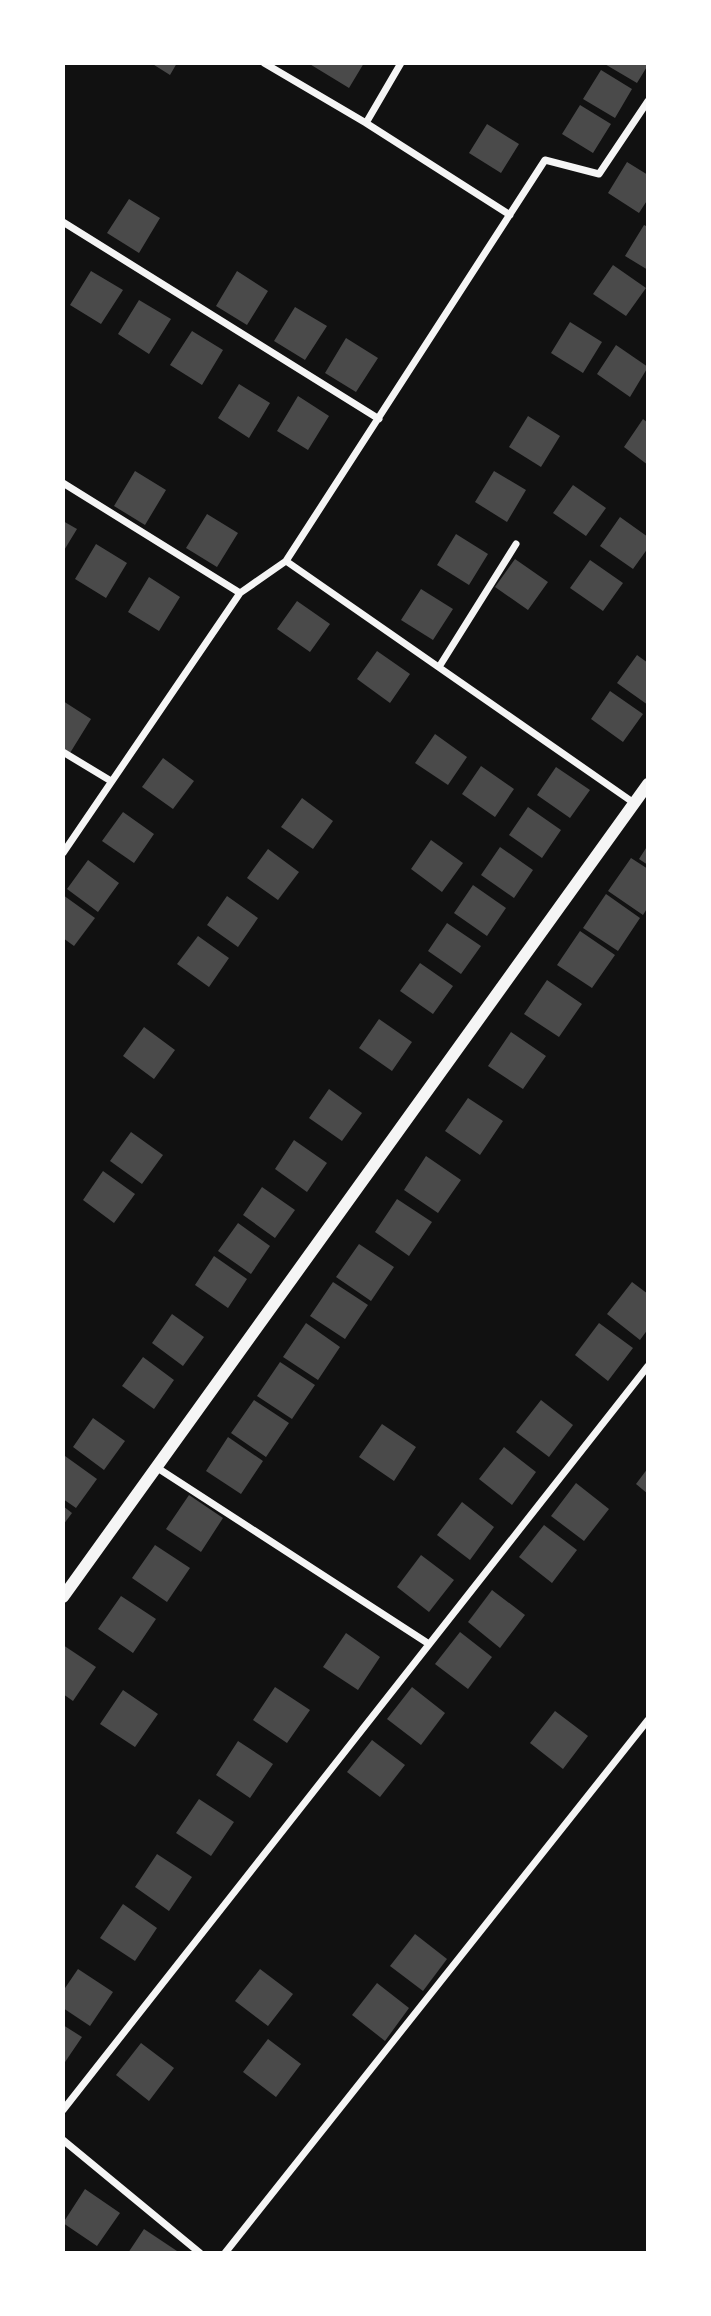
<svg xmlns="http://www.w3.org/2000/svg" width="711" height="2316" font-family="Montserrat,sans-serif">
  <rect width="100%" height="100%" fill="#111"/>
  <path fill="#4a4a4a" d="M151 63H177L170 75Z
    M308 63H364L349 88Z
    M603 63H648V65L637 83Z
    M601 70 632 89 615 118 583 99Z
    M580 105 611 124 593 153 562 134Z
    M487 124 519 144 501 173 469 153Z
    M627 162 648 175V199L639 213 608 193Z
    M129 199 160 218 139 253 107 233Z
    M644 225 648 227V270L625 256Z
    M613 265 646 288 626 316 593 294Z
    M91 271 123 290 101 324 70 305Z
    M237 271 268 291 247 325 216 306Z
    M139 300 171 319 149 354 118 334Z
    M295 307 327 326 305 360 274 341Z
    M570 322 602 342 583 373 551 353Z
    M192 331 223 350 202 385 170 365Z
    M346 338 378 358 356 392 325 373Z
    M616 345 648 367 630 397 597 374Z
    M239 384 270 403 249 438 218 418Z
    M298 396 329 416 308 450 277 431Z
    M528 416 560 436 541 467 509 447Z
    M643 419 648 423V465L624 447Z
    M135 471 166 490 145 525 114 506Z
    M494 471 526 490 507 522 475 502Z
    M573 485 606 508 586 536 553 513Z
    M207 514 238 533 217 567 186 548Z
    M620 517 648 537V548L633 569 600 546Z
    M63 521 77 529 63 552Z
    M456 534 488 554 469 585 437 565Z
    M96 544 127 563 106 598 75 579Z
    M515 559 548 582 528 610 495 587Z
    M590 560 623 583 603 611 570 588Z
    M149 577 180 597 159 631 128 612Z
    M421 589 453 609 433 640 401 620Z
    M297 601 330 624 310 652 277 629Z
    M377 651 410 674 390 703 357 679Z
    M637 655 648 663V705L617 683Z
    M610 691 643 714 623 742 591 719Z
    M63 701 91 719 70 753 63 749Z
    M435 734 467 757 448 785 415 763Z
    M163 758 194 781 173 809 142 787Z
    M481 766 514 789 495 817 462 794Z
    M556 767 590 790 570 818 537 795Z
    M302 798 333 821 313 849 281 827Z
    M528 807 561 830 542 858 509 835Z
    M123 812 154 834 134 863 102 841Z
    M431 840 463 863 442 892 411 869Z
    M648 845V865L639 859Z
    M500 847 533 870 514 898 481 875Z
    M268 849 299 872 278 900 247 878Z
    M631 858 648 869V907L643 915 608 891Z
    M88 860 119 883 98 912 67 889Z
    M473 885 506 908 487 936 454 913Z
    M606 894 640 918 618 951 583 928Z
    M63 895 95 918 74 946 63 938Z
    M227 896 258 918 238 947 207 925Z
    M447 923 481 946 461 974 428 951Z
    M580 931 615 955 592 988 557 965Z
    M198 936 229 958 209 987 177 964Z
    M420 963 453 986 433 1014 400 991Z
    M547 980 582 1004 559 1037 524 1014Z
    M379 1019 412 1042 392 1071 359 1048Z
    M144 1027 175 1050 154 1079 123 1056Z
    M511 1032 546 1056 523 1089 488 1066Z
    M329 1089 362 1113 342 1141 309 1118Z
    M468 1098 503 1121 480 1155 445 1131Z
    M131 1132 163 1155 142 1184 110 1161Z
    M294 1140 327 1163 307 1192 275 1169Z
    M426 1156 461 1180 438 1213 404 1190Z
    M103 1171 135 1194 114 1223 83 1200Z
    M262 1187 295 1210 275 1238 243 1215Z
    M397 1199 432 1222 409 1256 375 1232Z
    M238 1223 270 1246 251 1274 218 1251Z
    M359 1244 394 1267 371 1301 336 1277Z
    M214 1256 247 1279 228 1308 195 1285Z
    M333 1282 368 1305 345 1339 310 1316Z
    M632 1282 648 1294V1329L640 1340 607 1314Z
    M172 1314 204 1337 183 1366 152 1343Z
    M306 1323 340 1347 318 1380 283 1357Z
    M599 1323 633 1348 608 1381 575 1355Z
    M143 1357 174 1380 154 1409 122 1386Z
    M280 1362 315 1385 292 1419 257 1396Z
    M254 1400 289 1423 266 1457 231 1433Z
    M541 1400 573 1425 549 1457 516 1432Z
    M93 1418 125 1441 104 1470 73 1447Z
    M382 1424 416 1447 394 1481 359 1457Z
    M228 1437 263 1461 241 1494 206 1471Z
    M504 1447 536 1472 512 1505 479 1479Z
    M65 1456 97 1479 76 1508 63 1499V1459Z
    M648 1468V1494L636 1484Z
    M576 1483 609 1509 584 1541 551 1516Z
    M189 1495 223 1518 201 1552 166 1529Z
    M462 1502 494 1527 470 1560 437 1535Z
    M63 1506 72 1513 63 1525Z
    M544 1525 577 1550 552 1583 519 1557Z
    M155 1545 190 1568 167 1602 132 1578Z
    M421 1555 454 1580 429 1612 397 1587Z
    M492 1590 525 1615 500 1648 468 1622Z
    M121 1596 156 1619 133 1653 98 1629Z
    M460 1632 492 1657 468 1689 435 1664Z
    M346 1633 380 1657 358 1690 323 1667Z
    M63 1645 96 1667 73 1701 63 1694Z
    M275 1687 310 1710 287 1743 253 1720Z
    M412 1687 445 1713 421 1745 387 1719Z
    M123 1690 158 1714 135 1747 100 1724Z
    M555 1711 588 1736 563 1769 530 1743Z
    M372 1740 405 1765 380 1797 347 1772Z
    M238 1741 273 1764 250 1798 216 1775Z
    M199 1799 234 1822 211 1856 176 1833Z
    M157 1854 192 1877 169 1911 135 1887Z
    M123 1904 157 1928 135 1961 100 1938Z
    M415 1934 447 1959 423 1991 390 1966Z
    M78 1969 113 1992 90 2026 63 2008V1991Z
    M260 1969 293 1994 268 2026 235 2001Z
    M377 1983 409 2008 385 2041 352 2015Z
    M63 2025 82 2037 63 2065Z
    M268 2039 301 2064 276 2097 243 2072Z
    M141 2043 174 2068 149 2101 116 2075Z
    M85 2189 120 2213 97 2246 63 2223Z
    M144 2229 180 2253H128Z"/>
  <g fill="none" stroke-linecap="round" stroke-linejoin="round">
    <path stroke="#f5f5f5" stroke-width="7" d="M264 63 366 123 510 215
      M366 123 401 63
      M63 222 379 419
      M63 483 240 593
      M286 561 634 803
      M439 667 516 544
      M63 752 111 781
      M63 853 240 593 286 561 545 160 599 174 648 101
      M156 1467 429 1644
      M63 2110 648 1366
      M63 2140 200 2253
      M225 2253 648 1720"/>
    <path stroke="#f5f5f5" stroke-width="12" d="M63 1597 648 784"/>
  </g>
  <rect width="711" height="2316" fill="none" stroke="#ffffff" stroke-width="130"/>
</svg>
